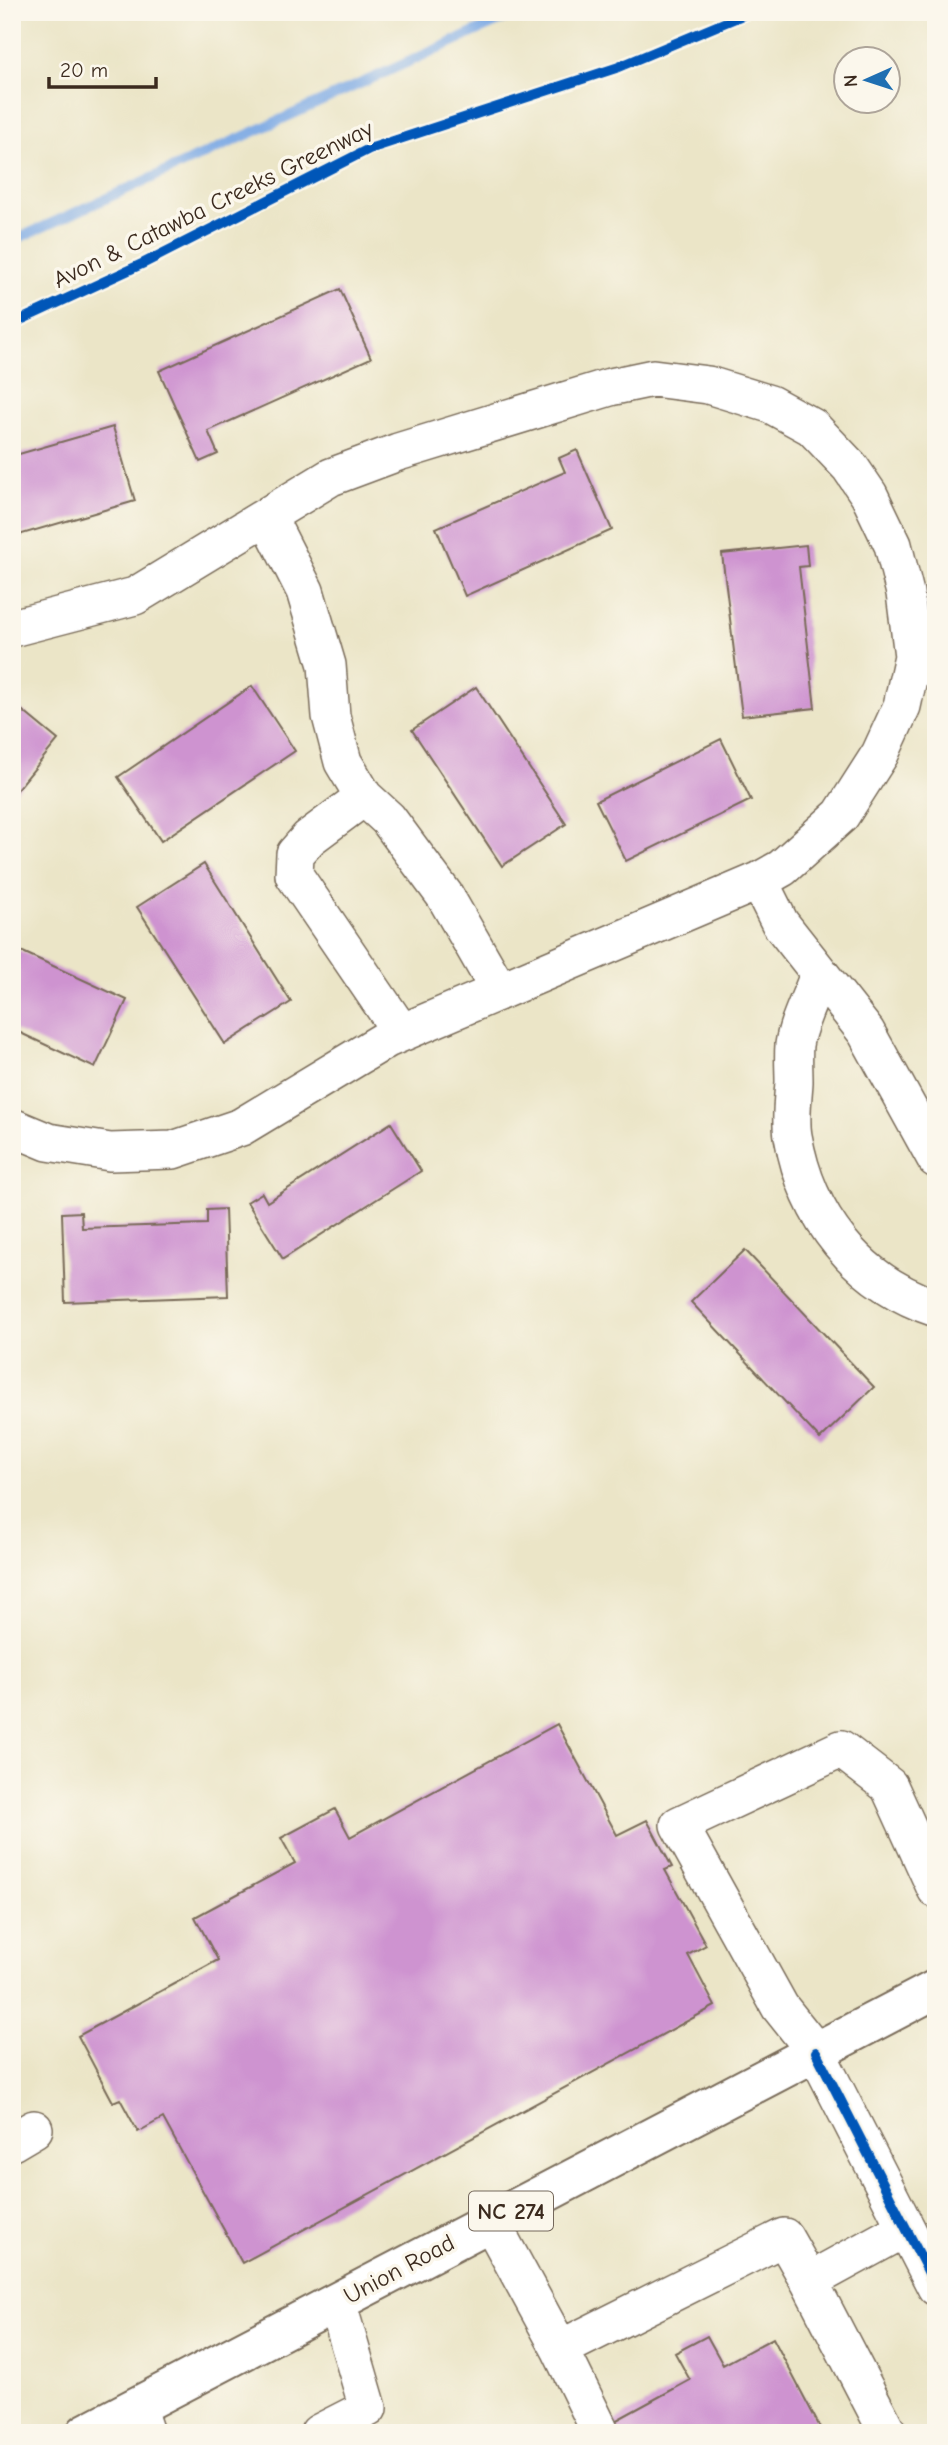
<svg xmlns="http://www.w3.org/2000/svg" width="948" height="2445" font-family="'Comic Neue',sans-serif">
  <rect width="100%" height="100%" fill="#fbf7ec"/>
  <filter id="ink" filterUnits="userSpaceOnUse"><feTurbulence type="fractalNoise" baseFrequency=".0143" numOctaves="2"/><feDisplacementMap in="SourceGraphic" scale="14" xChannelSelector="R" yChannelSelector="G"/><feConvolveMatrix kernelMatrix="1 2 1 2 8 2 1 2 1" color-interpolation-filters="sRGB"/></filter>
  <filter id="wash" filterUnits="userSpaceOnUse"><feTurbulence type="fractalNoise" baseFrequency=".00686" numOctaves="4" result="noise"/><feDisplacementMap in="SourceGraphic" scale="28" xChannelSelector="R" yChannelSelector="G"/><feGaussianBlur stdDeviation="1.57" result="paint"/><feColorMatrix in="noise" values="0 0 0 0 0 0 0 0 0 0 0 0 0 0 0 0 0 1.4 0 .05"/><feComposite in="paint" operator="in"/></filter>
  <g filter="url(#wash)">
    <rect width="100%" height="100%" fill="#ebe5c7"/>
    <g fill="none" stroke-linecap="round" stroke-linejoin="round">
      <path stroke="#7ba9e4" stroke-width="10" d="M12 241 519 12"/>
    </g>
    <g id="blocks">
      <path fill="#ce93d0" d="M340 289 371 358 208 431 218 454 200 462 159 371Z
        M113 427 135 501 12 537V456Z
        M577 450 612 530 465 596 436 528 565 472 559 458Z
        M806 545 808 566 799 567 815 708 742 716 722 554Z
        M252 686 295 751 161 841 118 777Z
        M476 687 566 824 502 866 412 730Z
        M12 702 58 740 12 796Z
        M721 739 751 800 626 861 596 801Z
        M204 864 291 1002 225 1044 137 907Z
        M12 947 127 1000 95 1068 12 1029Z
        M391 1123 421 1171 283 1259 247 1202 262 1193 267 1202Z
        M225 1209 228 1296 65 1302 62 1213 81 1212 82 1228 207 1224V1210Z
        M745 1250 874 1387 820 1439 691 1302Z
        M557 1724 617 1835 647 1820 672 1867 665 1870 706 1945 688 1955 715 2006 242 2263 163 2118 138 2132 120 2099 113 2102 78 2036 218 1960 195 1917 295 1863 281 1838 335 1809 350 1837Z
        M707 2336 723 2365 773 2338 823 2433H619L613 2422 690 2380 675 2353Z"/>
    </g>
  </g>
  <g filter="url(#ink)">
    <use href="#blocks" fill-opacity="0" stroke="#796b59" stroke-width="2"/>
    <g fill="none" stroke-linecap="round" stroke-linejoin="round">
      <g stroke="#796b59" stroke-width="40">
        <path id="minor" d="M267 516 305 591 327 665 331 716 343 762 364 797 388 819 445 896 499 990
          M12 628 135 596 331 477 398 452 610 387 653 378 708 385 770 404 812 427 850 467 869 495 893 545 905 593 913 656 902 706 880 754 841 815 782 868 759 881 387 1039 241 1127 173 1150 110 1152 48 1142 12 1127
          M364 797 309 838 295 854 294 875 401 1032
          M759 881 780 923 866 1032 936 1159
          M819 974C812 995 797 1023 794 1045 793 1057 794 1070 794 1082 793 1099 790 1119 793 1136 807 1217 857 1282 936 1308
          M936 1889 889 1786 841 1749 679 1825 780 2007 816 2052 936 2287
          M12 2142 34 2129
          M491 2222 560 2349 784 2237 809 2281 906 2228
          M809 2281 888 2433
          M560 2349 601 2433
          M136 2407 145 2433
          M319 2433 368 2408 337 2302"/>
      </g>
      <g stroke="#796b59" stroke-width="42">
        <path id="major" d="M86 2433 936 1989"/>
      </g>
      <use href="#minor" stroke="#fff" stroke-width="37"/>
      <use href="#major" stroke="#fff" stroke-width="38"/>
      <g stroke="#fbf7ec" stroke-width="15">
        <path id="cycleway" d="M12 324 144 263 369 149 616 68 750 12
          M816 2052 936 2287"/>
      </g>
      <use href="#cycleway" stroke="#0057b8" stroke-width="10"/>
    </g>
  </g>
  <g text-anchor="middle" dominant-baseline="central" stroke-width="7" stroke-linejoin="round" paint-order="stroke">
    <rect fill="#fbf7ec" stroke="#75685c" stroke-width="2" x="469" y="2191.5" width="84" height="39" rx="5"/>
    <g font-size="23" font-weight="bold" fill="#3b2a1e">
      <text x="511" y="2211">NC 274</text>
    </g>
    <g font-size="24" fill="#3b2a1e" stroke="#fbf7ec">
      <text transform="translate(213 204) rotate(-26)">Avon &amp; Catawba Creeks Greenway</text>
      <text transform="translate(399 2269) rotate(-28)">Union Road</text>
    </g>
  </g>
  <rect width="948" height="2445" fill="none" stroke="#fbf7ec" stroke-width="42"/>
  <g transform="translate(867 80) rotate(267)"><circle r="33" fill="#fbf7ec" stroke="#aea59a" stroke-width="2"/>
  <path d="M0-5L12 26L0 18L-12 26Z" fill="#1f6fb2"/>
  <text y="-10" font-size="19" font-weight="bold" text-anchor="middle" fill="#3b2a1e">N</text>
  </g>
  <path d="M49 77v10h107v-10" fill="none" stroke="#3b2a1e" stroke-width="3.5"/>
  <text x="60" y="77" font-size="21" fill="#3b2a1e" stroke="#fbf7ec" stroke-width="5" paint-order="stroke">20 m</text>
</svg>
